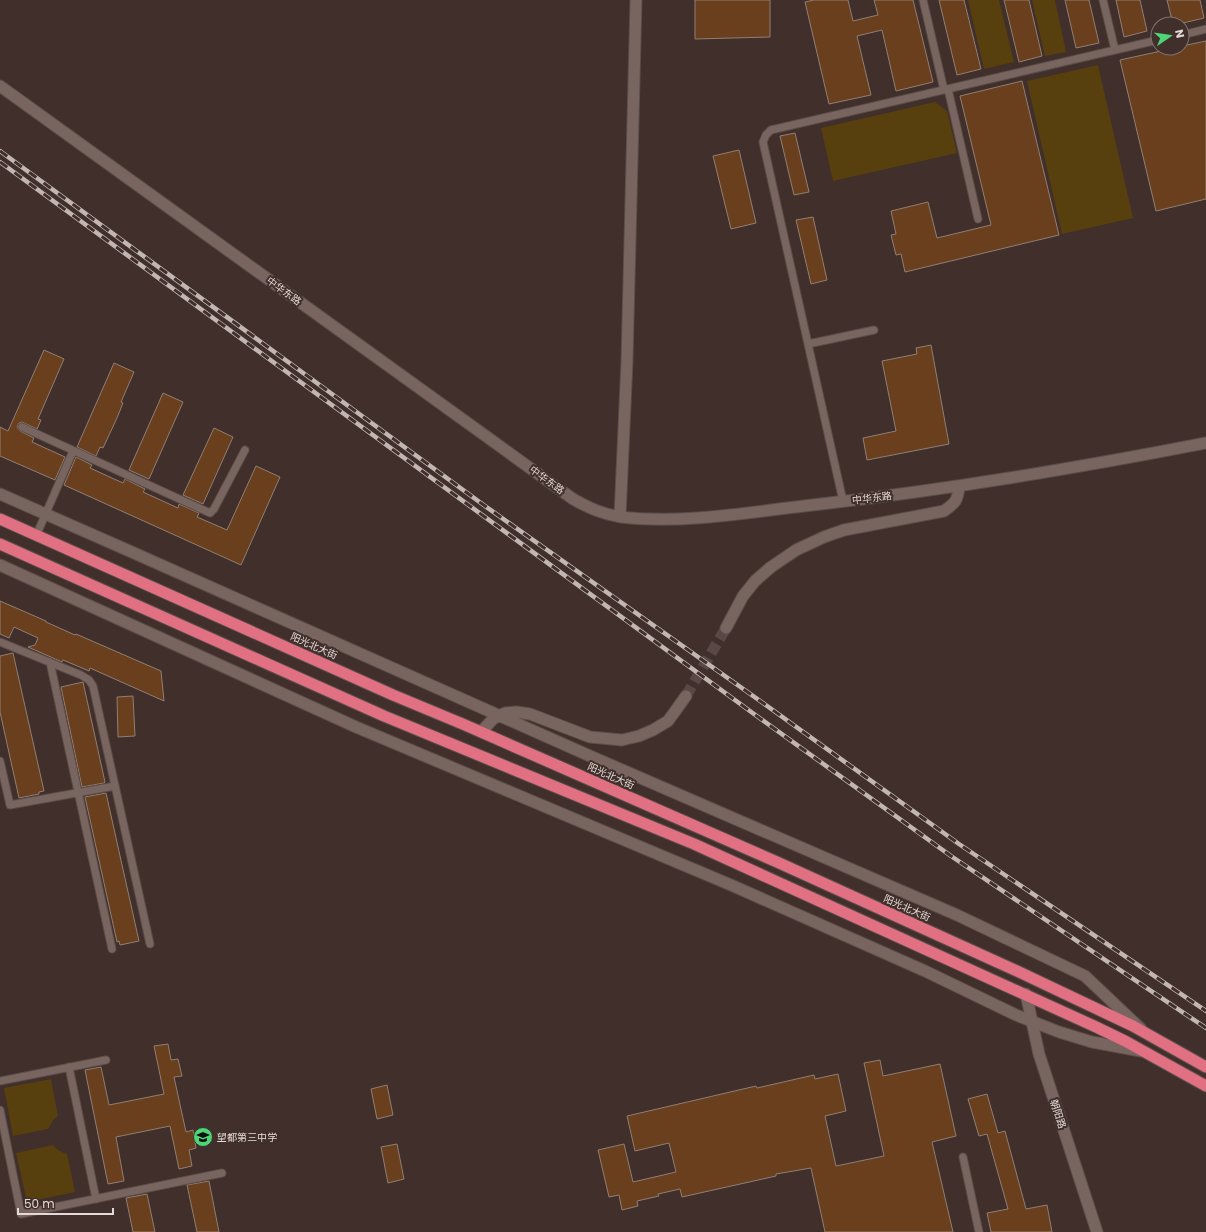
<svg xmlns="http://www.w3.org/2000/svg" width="1206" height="1232" font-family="Poppins,'Noto Sans SC',sans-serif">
  <rect width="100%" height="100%" fill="#402f2b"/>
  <path fill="#583f0e" d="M968 0H999L1014 62 984 69Z
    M1032 0H1055L1066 52 1045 56Z
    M1098 65 1133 218 1062 234 1027 81Z
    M935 102 947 111 957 153 833 181 821 128Z
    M51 1079 58 1116 54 1119 48 1129 13 1136 4 1088Z
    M53 1145C57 1150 61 1152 67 1154L75 1192 27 1202 16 1153Z"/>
  <path fill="#6a3f1e" stroke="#907f74" d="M695 0H770V37L695 39Z
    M814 0H848L853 21 878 15 874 0H913L933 82 896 91 882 30 857 36 871 95 829 104 805 2Z
    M939 0H964L981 69 957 75Z
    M1004 0H1029L1042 56 1019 62Z
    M1065 0H1089L1099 43 1076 48Z
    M1116 0H1140L1147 31 1124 37Z
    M1167 0H1200L1204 18 1179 24H1173Z
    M1206 41V199L1156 211 1120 60 1175 48H1182V46Z
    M1022 81 1059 235 905 272 901 254 896 255 891 235 896 234 891 211 928 202 937 238 991 225 960 96Z
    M795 133 809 192 794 195 780 136Z
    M739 150 756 223 731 229 713 156Z
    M813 217 827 280 811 284 796 220Z
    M931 345 949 444 867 460 863 438 896 431 882 361 917 354 916 348Z
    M44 350 64 359 38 419 41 420 37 429 22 422 19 423 17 427 20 431 34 438 32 442 65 457 55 480 0 456V427L8 431Z
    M114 363 134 372 121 402 123 403 117 418 103 448 100 447 96 456 77 447Z
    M163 393 183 402 149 479 129 470Z
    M214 428 233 437 203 504 183 495Z
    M76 457 92 465 90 468 123 483 125 479 145 489 143 492 178 508 179 504 199 513 197 517 227 530 256 466 280 477 241 565 64 485Z
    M0 601 46 621V622L75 635 76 634 161 671 164 701 90 668 89 671 63 660 62 662 28 647 35 645 38 638 14 627 9 638 0 634Z
    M13 653 44 791 39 792V794L19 798 0 712V656Z
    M83 682 105 782 104 783 82 787 61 687Z
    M133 696 135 736 118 737 117 697Z
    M106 793 139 941 120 945 119 941 117 942 85 797Z
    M168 1044 171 1060 178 1059 182 1076 174 1077 186 1132 193 1130 196 1148 189 1150 192 1166 179 1169 170 1126 116 1137 124 1181 108 1184 85 1070 101 1067 109 1105 164 1094 154 1046Z
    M880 1060 883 1076 940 1064 956 1136 932 1142 953 1232H825L811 1168 776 1174V1176L682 1197 680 1189 658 1194 659 1196 637 1201 638 1206 622 1210 619 1195 609 1197 598 1150 624 1144 633 1182 676 1172 669 1143 635 1151 627 1116 756 1086 757 1088 814 1075 815 1079 838 1074 846 1111 825 1116 836 1166 884 1156 864 1063Z
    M387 1085 393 1115 377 1119 371 1089Z
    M987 1094 998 1133 1005 1131 1026 1209 1047 1205 1052 1232H991L987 1213 1008 1209 987 1134 979 1136 968 1099Z
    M397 1144 404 1179 388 1183 381 1147Z
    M209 1181 219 1232H197L187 1185Z
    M147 1194 155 1232H133L126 1198Z"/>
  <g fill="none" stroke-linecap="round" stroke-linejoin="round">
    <path stroke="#594845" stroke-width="11" stroke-dasharray="11 5.5" stroke-linecap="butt" d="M686 696 726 628"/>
    <g stroke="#5b4d4a" stroke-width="9">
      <path id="service" d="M923 0 944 90
        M1103 0 1115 50
        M1182 35 1206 29
        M948 89 978 219
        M808 344 874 330
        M22 427 210 513 214 509 245 450
        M843 501 763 142 766 135 771 130 1158 40
        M36 536 73 451
        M0 642 81 675 89 680 93 686 150 944
        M50 662 112 949
        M0 761 10 805 115 786
        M69 1067 96 1199
        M0 1081 106 1060
        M0 1110 21 1214 222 1173
        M963 1157 979 1232"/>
    </g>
    <g stroke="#5b4d4a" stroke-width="13">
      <path id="minor" d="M0 494 134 553 590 756 957 915 1085 976 1141 1029
        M0 565 356 727 731 885 925 971 1016 1015 1059 1032 1092 1042 1141 1051
        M726 628 743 596 755 581 771 567 796 550 824 537 844 530 944 511C955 503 958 501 959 486
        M481 732 493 719 505 713 516 712 530 714 590 737 622 740 639 736 653 730 668 721 686 696"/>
    </g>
    <g stroke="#5b4d4a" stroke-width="13">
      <path id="tertiary" d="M0 86 573 499C589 508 602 514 621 517 681 524 744 513 804 506 939 491 1073 469 1206 443
        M620 516 627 361 636 0
        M1026 994 1039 1054 1097 1232"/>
    </g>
    <g stroke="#5b4d4a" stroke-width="13">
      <path id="trunk" d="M0 519 393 695 465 725 777 862 1017 971 1133 1026 1206 1067
        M0 544 384 716 694 844 1094 1026 1125 1041 1206 1086"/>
    </g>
    <use href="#service" stroke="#796560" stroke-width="7"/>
    <use href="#minor" stroke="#796560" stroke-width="11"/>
    <use href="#tertiary" stroke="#796560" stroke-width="11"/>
    <use href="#trunk" stroke="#e07082" stroke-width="11"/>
    <g stroke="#c2b6b3" stroke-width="4.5">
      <path id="rail" d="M0 151 485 506 763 703 959 844 1206 1011
        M0 162 754 714 951 856 1206 1028"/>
    </g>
    <use href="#rail" stroke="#402f2b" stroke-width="3" stroke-dasharray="9" stroke-linecap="butt"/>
  </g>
  <defs>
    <g id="school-disc" transform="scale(1)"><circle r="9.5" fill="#4dd676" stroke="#402f2b"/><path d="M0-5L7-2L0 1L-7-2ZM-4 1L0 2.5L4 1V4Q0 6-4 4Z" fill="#111"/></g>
  </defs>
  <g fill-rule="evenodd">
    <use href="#school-disc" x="203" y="1137"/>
  </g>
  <g text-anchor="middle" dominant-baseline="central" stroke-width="4" stroke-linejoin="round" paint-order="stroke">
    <g font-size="10" fill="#e4d9d6" stroke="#402f2b">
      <text transform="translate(284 291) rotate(36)">中华东路</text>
      <text transform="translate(547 480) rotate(36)">中华东路</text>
      <text transform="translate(872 498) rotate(-7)">中华东路</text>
      <text transform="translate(314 646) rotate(24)">阳光北大街</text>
      <text transform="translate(611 776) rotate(24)">阳光北大街</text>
      <text transform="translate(907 908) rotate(24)">阳光北大街</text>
      <text transform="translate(1058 1114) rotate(72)">朝阳路</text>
    </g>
    <g font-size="10" fill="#e4d9d6" stroke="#402f2b" text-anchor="start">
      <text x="217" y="1137">望都第三中学</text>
    </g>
  </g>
  <g transform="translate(1170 36) rotate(77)"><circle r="19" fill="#402f2b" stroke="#82736f"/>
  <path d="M0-3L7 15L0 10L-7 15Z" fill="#4dd676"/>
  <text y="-6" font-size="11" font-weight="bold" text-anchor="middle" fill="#e4d9d6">N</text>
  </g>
  <path d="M18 1208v6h95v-6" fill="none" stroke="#e4d9d6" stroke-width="2"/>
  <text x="24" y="1208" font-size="12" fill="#e4d9d6" stroke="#402f2b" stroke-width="3" paint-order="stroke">50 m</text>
</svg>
